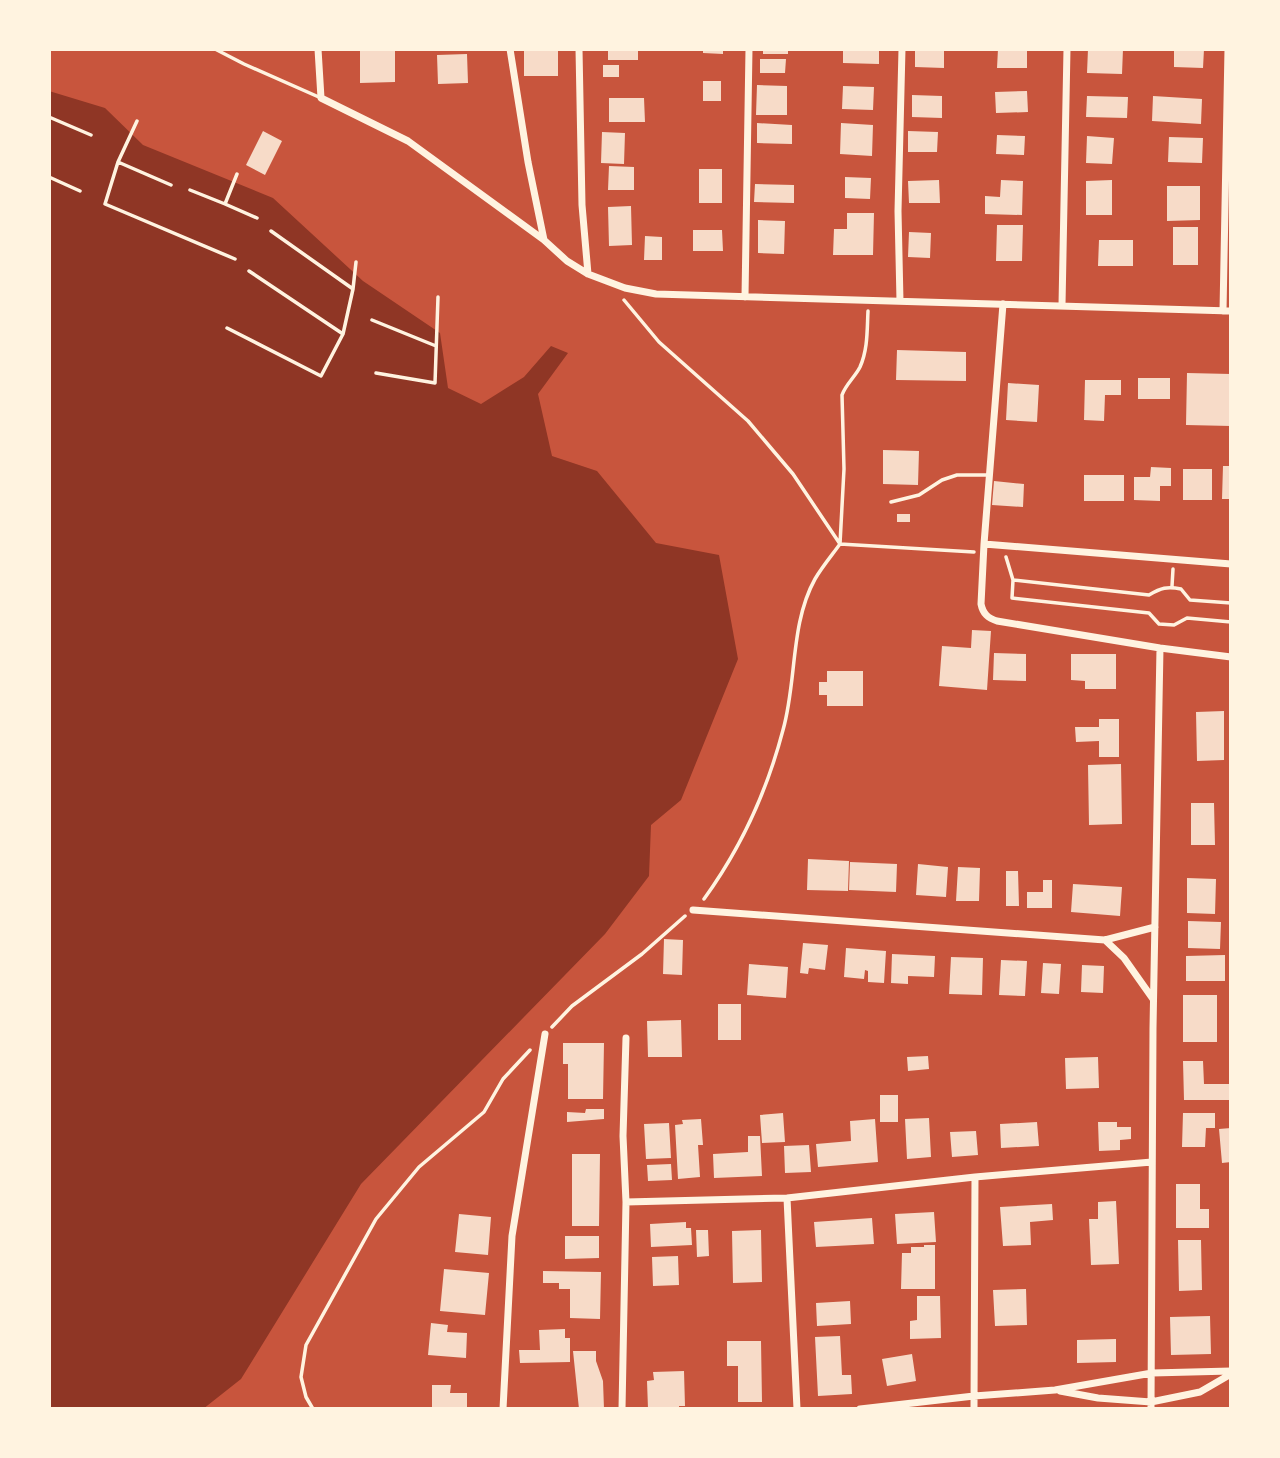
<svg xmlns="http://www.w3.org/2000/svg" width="1280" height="1458" font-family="'Work Sans',sans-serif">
  <rect width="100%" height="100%" fill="#c8553d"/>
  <path fill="#8f3625" d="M49 91 105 108 143 145 273 198 363 281 440 333 448 388 481 404 524 377 551 346 568 353 538 394 552 456 597 471 656 543 719 555 738 659 681 800 651 825 649 876 605 934 361 1184 241 1379 203 1409H49Z"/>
  <path fill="#f7dbc8" d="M360 49H395V82L360 83Z
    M524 49H558V76H524Z
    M608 49H638V60H608Z
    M703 49H723V54L703 53Z
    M763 49H788V54H763Z
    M843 49H879V64L843 63Z
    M915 49H944V68L915 67Z
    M998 49H1027V68H997Z
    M1088 49H1123L1122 74 1087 73Z
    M1174 49H1204L1203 68 1174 67Z
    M467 54 468 83 438 84 437 55Z
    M760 59H786L785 73H760Z
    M603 65H619V77H603Z
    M703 81H721V101H703Z
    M757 85 787 86V115H756Z
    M843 86 874 87 873 110 842 109Z
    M1027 91 1028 112 996 113 995 92Z
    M912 95 942 96V118L912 117Z
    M1087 96 1128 97 1127 118 1086 117Z
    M1153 96 1202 99 1201 124 1152 121Z
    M609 98H644L645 122H609Z
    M757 123 792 125V144L757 143Z
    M841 123 873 125 872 156 840 154Z
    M263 131 282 141 265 175 246 165Z
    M908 131 938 132 937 152H908Z
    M602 132 625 133 624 164 601 163Z
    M997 135 1025 136 1024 155 996 154Z
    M1087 136 1114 138 1112 164 1086 163Z
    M1169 137 1203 138 1202 163 1168 162Z
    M609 166 634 167V190H608Z
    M699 169H722V203H699Z
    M845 177 871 178 870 199 845 198Z
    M939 180 940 203H909L908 181Z
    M1001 180 1023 181 1022 215 985 214V196L1000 197Z
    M1112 180V215H1086V181Z
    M755 184 794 185V203L754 202Z
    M1167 186H1200V220L1167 221Z
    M631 206 632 245 609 246 608 207Z
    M847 213H874L873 255H833L834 229H847Z
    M758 220 785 221 784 254 758 253Z
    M997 225H1023L1022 261H996Z
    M1173 227H1198V265H1173Z
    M693 230H722L723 251H693Z
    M909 232 931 233 930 258 908 257Z
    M645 236 662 237V260H644Z
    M1099 240H1133V266H1098Z
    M897 350 966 352V381L896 380Z
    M1187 373 1231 374V426L1186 425Z
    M1138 378H1170V399H1138Z
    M1085 380H1121V395H1105L1104 421 1084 420Z
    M1008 383 1039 385 1037 422 1006 420Z
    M883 450 919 451 918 485 883 484Z
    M1223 466H1231V499H1222Z
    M1151 467 1171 468V486H1160V501L1134 500V477H1150Z
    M1183 469H1212V500H1183Z
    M1084 475H1124V501H1084Z
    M994 481 1024 484 1023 507 992 505Z
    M897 514H910V522H897Z
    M972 630 991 631 987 690 939 686 942 646 971 648Z
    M994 653 1026 654V681L993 680Z
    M1071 654H1116V689H1085V681L1071 680Z
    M827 671H863V706H827V695H819V682H827Z
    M1224 711V760L1197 761 1196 712Z
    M1099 719H1119V757H1099V741L1076 742 1075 727H1099Z
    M1121 764 1122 824 1089 825 1088 765Z
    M1191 803H1214L1215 845H1191Z
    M808 859 849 861 848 891 807 890Z
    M850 862 897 864 896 892 849 890Z
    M918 864 948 867 946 897 916 895Z
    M958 867 980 868 979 901H956Z
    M1006 871H1018L1019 906H1006Z
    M1187 878 1216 879 1215 914 1187 913Z
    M1043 880H1052V908H1027V892H1043Z
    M1073 884 1122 887 1120 916 1071 912Z
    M1188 921 1221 922 1220 949 1188 948Z
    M664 939 683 940 682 975 663 974Z
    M803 943 828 945 825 970 809 968 808 974 800 973Z
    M846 948 886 951 884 983 868 982V971L865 970 864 979 844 977Z
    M892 954 935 956 934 977 908 976V984L891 983Z
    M1225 955V981H1186V956Z
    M951 957 983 958 982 995 949 994Z
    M1001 960 1027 961 1025 996 999 995Z
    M1043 963 1061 964 1059 994 1041 993Z
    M749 964 788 967 786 998 747 995Z
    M1082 965 1104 966 1103 993 1081 992Z
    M1183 995H1217V1042H1183Z
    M718 1004H741V1040H718Z
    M681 1020 682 1057H648L647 1021Z
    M563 1043H604L603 1099H568V1064H563Z
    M928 1056 929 1069 908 1071 907 1057Z
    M1098 1057 1099 1088 1066 1089 1065 1058Z
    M1183 1061H1203L1204 1084H1230V1100H1184Z
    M880 1095H898V1122H880Z
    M586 1109H604V1119L567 1122V1112L585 1113Z
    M783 1113 785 1142 762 1143 760 1115Z
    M1183 1113H1215V1128H1206L1205 1147H1182Z
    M929 1118 931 1157 907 1159 905 1119Z
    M701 1119 703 1145H698L700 1177 678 1179 675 1125 683 1124 682 1120Z
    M875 1119 878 1162 818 1167 816 1144 851 1141 850 1121Z
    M1037 1122 1039 1146 1001 1148 1000 1124Z
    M1098 1122H1117V1127H1131V1139L1120 1140V1150L1099 1151Z
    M669 1123 671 1158 646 1159 644 1124Z
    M1231 1128V1162L1222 1163 1219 1129Z
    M976 1131 978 1155 952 1157 950 1132Z
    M748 1136H760L762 1176 714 1178 713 1154 748 1152Z
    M809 1145 811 1172 785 1173 784 1146Z
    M572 1154H600L599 1226H572Z
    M671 1164 672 1180 648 1181 647 1165Z
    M1176 1184H1200V1209H1209V1228H1176Z
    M1116 1201 1119 1264 1091 1265 1089 1219H1098V1202Z
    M1052 1204 1053 1220 1030 1222 1031 1245 1003 1246 1000 1207Z
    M934 1212 936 1242 897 1244 895 1214Z
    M459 1214 491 1217 488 1255 455 1252Z
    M872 1218 874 1244 816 1247 814 1222Z
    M686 1222V1228H691L692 1245 651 1247 650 1224Z
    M696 1230H708L709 1256 697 1257Z
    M761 1230 762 1282 733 1283 732 1231Z
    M565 1236H599V1258L565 1259Z
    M1178 1240H1201L1202 1290 1179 1291Z
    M924 1245H935V1289H901L902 1253H911V1247H924Z
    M678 1256 679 1285 653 1286 652 1257Z
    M444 1269 489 1273 485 1315 440 1311Z
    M543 1271 601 1272 600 1319 570 1318V1289H559V1283H543Z
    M1026 1289 1027 1325 995 1326 993 1290Z
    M917 1296H940L941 1338 910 1339V1321L917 1320Z
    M850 1301 851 1324 817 1326 816 1303Z
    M1210 1316 1211 1354 1171 1355 1170 1317Z
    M431 1323 448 1325 447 1332 467 1333 466 1358 428 1355Z
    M565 1329V1338H570V1362L520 1363 519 1350H540L539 1330Z
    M840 1336 842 1375H851L852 1394 818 1396 815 1337Z
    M1116 1339V1362L1077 1363V1340Z
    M727 1341H761L762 1402H738V1366H727Z
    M573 1351H596V1361L603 1381 604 1409H579Z
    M912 1354 916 1381 887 1386 882 1359Z
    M684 1371 685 1406H679V1409H648L647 1381 654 1380 653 1372Z
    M432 1385H451L450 1393H467V1409H432Z"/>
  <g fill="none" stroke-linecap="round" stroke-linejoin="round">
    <path stroke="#fff3e0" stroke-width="3.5" d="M49 117 91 135
      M137 121 118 162 105 204 235 259
      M118 162 171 185
      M237 174 225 204 257 218
      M49 177 80 191
      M190 190 225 204
      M271 231 353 289
      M249 271 343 334
      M624 300 659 342 748 421 793 474 840 544C832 555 822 567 815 579 790 624 797 681 783 730 767 791 741 848 704 899
      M868 311C867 330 868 349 860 367 855 377 846 384 842 395L844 469 840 544 974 552
      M372 320 436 346
      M227 328 321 376 343 334 353 289 356 262
      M376 373 435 383 438 297
      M1006 557 1013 580 1012 598 1149 613 1159 624 1174 625 1187 618 1231 622
      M1013 580 1149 595C1161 588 1167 586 1181 589L1190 600 1231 603
      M1172 586 1173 569
      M552 1027 572 1006 642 954 685 916
      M313 1409 306 1397 301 1377 306 1345 376 1219 419 1167 484 1112 503 1079 530 1050"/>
    <path stroke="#fff3e0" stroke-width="3.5" d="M215 49 244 64 321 98
      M891 502 919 495 942 480 957 475H988"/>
    <path stroke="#fff3e0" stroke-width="7" d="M318 49 321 98 408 141 544 240
      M510 49 528 162 544 240 567 261 588 274 625 288 656 294 1231 311
      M579 49 582 205 588 274
      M745 297 749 49
      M900 301 898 211 902 49
      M1062 305 1067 49
      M1223 311 1228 49
      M984 544 1003 304
      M1231 564 984 544 981 604C983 614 988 618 997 621L1160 648 1231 657
      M693 910 1105 940 1155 927
      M1105 940 1124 958 1153 999
      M787 1198 797 1409
      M626 1202 787 1198 975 1177 1152 1162
      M1060 1391 1098 1398 1151 1402 1200 1392 1231 1374
      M503 1409 512 1236 545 1034
      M622 1409 626 1202 623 1136 626 1038
      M860 1409 974 1396 1055 1390 1152 1373 1231 1371
      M974 1409 975 1177
      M1151 1409 1153 1028 1160 648"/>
  </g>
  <rect width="1280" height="1458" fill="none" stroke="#fff3e0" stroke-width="102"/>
</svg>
